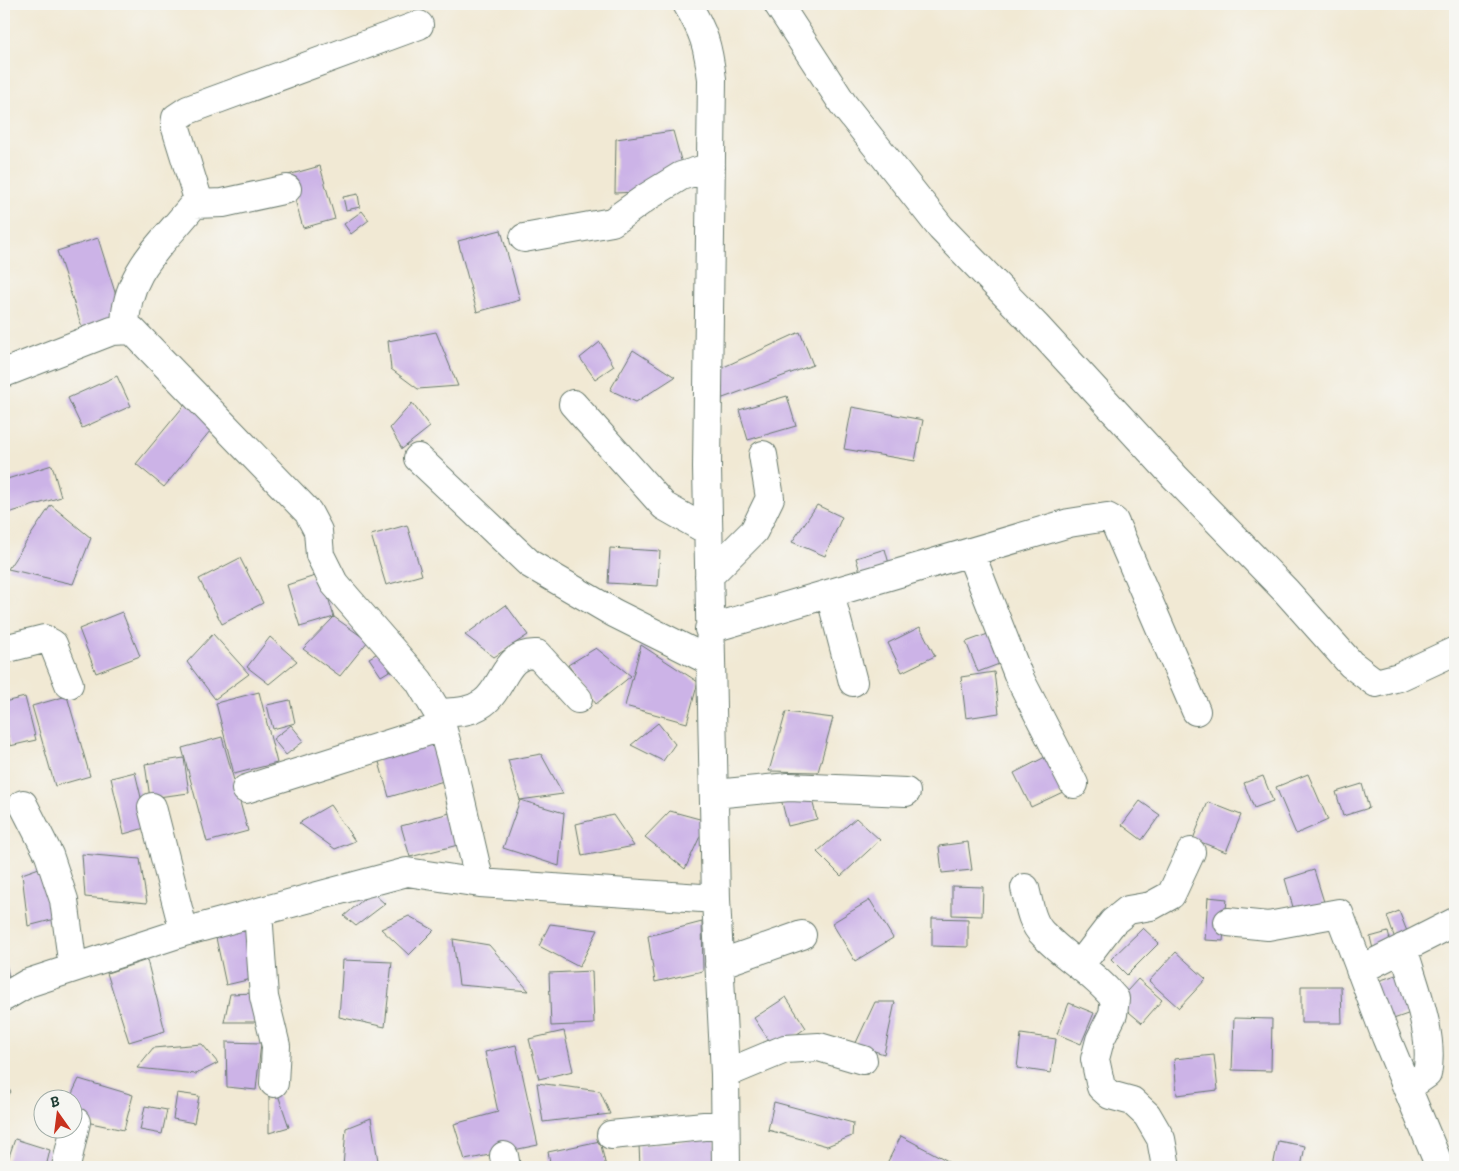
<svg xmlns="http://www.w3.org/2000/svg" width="1459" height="1171" font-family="Mali,sans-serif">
  <rect width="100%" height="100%" fill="#f6f6f2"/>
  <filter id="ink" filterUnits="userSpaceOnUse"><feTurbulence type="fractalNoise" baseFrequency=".02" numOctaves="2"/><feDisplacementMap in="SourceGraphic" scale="10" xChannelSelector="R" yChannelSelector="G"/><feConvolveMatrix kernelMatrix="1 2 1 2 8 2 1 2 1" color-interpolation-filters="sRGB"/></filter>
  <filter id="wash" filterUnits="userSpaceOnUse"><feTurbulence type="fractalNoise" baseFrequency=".0096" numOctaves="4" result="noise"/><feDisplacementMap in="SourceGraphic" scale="20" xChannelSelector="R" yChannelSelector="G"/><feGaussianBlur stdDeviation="1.12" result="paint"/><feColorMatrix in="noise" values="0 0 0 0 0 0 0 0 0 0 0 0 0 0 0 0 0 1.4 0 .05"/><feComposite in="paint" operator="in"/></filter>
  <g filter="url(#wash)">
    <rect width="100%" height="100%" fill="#f1e9d4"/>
    <g id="blocks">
      <path fill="#ccb3e7" d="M673 131 682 164 638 192 615 193 616 139Z
        M320 166 335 219 303 228 288 175Z
        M358 194 360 207 346 210 343 197Z
        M362 211 369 220 351 234 344 224Z
        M501 230 520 300 477 312 458 241Z
        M98 238 124 321 84 334 57 251Z
        M436 332 458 386 418 389 391 369 388 341Z
        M800 332 813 365 712 402 715 371Z
        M600 342 614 366 595 379 580 358Z
        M633 350 675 377 636 402 610 390Z
        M117 376 131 406 82 428 68 398Z
        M787 396 796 426 748 440 739 410Z
        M187 402 215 425 164 487 136 464Z
        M412 403 430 427 402 449 390 428Z
        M852 407 923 420 915 461 844 449Z
        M52 465 61 497 5 514 4 480Z
        M51 505 91 538 73 584 8 569Z
        M817 505 842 517 825 556 792 542Z
        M407 525 422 575 386 585 371 535Z
        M610 548 660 551 658 586 608 583Z
        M885 549 891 571 862 579 856 558Z
        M240 558 263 603 222 624 199 579Z
        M321 574 334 617 300 627 287 585Z
        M506 605 528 635 494 657 465 635Z
        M122 612 140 656 96 673 79 629Z
        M334 617 368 641 340 676 303 649Z
        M920 627 935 656 902 672 888 643Z
        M996 631 1007 661 978 672 966 642Z
        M213 634 249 674 215 699 187 662Z
        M270 637 297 661 269 684 247 667Z
        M641 645 698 682 687 723 625 706Z
        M596 648 631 676 596 704 568 665Z
        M383 650 394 668 381 676 369 658Z
        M994 672 999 713 966 718 961 677Z
        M259 692 277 763 234 774 216 703Z
        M67 696 90 776 55 786 32 706Z
        M25 697 36 740 10 746 4 718V702Z
        M290 700 295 723 273 729 267 705Z
        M786 712 833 718 818 772 769 771Z
        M658 723 675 744 663 761 631 745Z
        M291 725 304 741 286 755 273 739Z
        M222 737 248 831 207 842 182 748Z
        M435 739 447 780 389 797 377 755Z
        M541 754 563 794 520 800 508 760Z
        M1049 755 1067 790 1031 807 1014 773Z
        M184 758 189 793 150 798 145 764Z
        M135 772 148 827 124 834 111 778Z
        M1308 774 1328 820 1296 834 1276 787Z
        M1263 776 1273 801 1254 808 1244 783Z
        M1362 784 1369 808 1343 816 1336 792Z
        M810 792 817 819 788 826 780 795Z
        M520 800 564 813 559 866 503 848Z
        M1140 801 1160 815 1142 840 1122 825Z
        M1208 802 1241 815 1226 852 1193 839Z
        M330 805 355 841 335 849 299 823Z
        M670 811 707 821 685 869 645 837Z
        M450 813 458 845 410 857 401 826Z
        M613 815 634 846 582 856 576 824Z
        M856 818 880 840 841 876 817 852Z
        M968 842 972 870 942 873 939 846Z
        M82 854 140 859 147 903 85 897Z
        M42 867 55 919 28 926 22 874Z
        M1314 870 1325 905 1295 914 1285 879Z
        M952 886 983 887 982 916 952 915Z
        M372 892 385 904 356 926 344 916Z
        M1208 897 1227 899 1223 941 1205 940Z
        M870 900 893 938 855 961 832 923Z
        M1399 911 1408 934 1395 939 1387 916Z
        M409 916 434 930 409 955 381 929Z
        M932 918 968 919V947L932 946Z
        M702 922 703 971 655 982 648 936Z
        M550 924 598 930 579 967 539 946Z
        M248 925 260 977 226 985 215 933Z
        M1143 928 1159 943 1127 975 1111 959Z
        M1388 932 1393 952 1375 957 1370 937Z
        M453 939 489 945 529 991 459 985Z
        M1176 952 1206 979 1179 1008 1149 981Z
        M4 955 12 991 4 993Z
        M147 960 165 1031 129 1042 107 973Z
        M343 960 392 962 385 1027 339 1017Z
        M592 971 594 1024 551 1026 549 973Z
        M1405 972 1419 1010 1385 1022 1372 983Z
        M1138 979 1162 1000 1142 1023 1117 1002Z
        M1301 986H1341L1342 1023H1301Z
        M255 993 256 1022H224L230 994Z
        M786 997 806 1028 775 1049 754 1018Z
        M875 1002H895L884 1054 855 1045Z
        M1069 1003 1094 1013 1081 1044 1057 1034Z
        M1234 1018 1272 1019 1271 1071 1232 1070Z
        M564 1031 573 1071 539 1079 529 1039Z
        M1021 1034 1056 1039 1051 1073 1017 1068Z
        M226 1042 261 1043 256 1090 227 1087Z
        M202 1044 218 1063 196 1074 137 1068 153 1048Z
        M516 1045 538 1145 465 1160 454 1124 498 1112 485 1052Z
        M1214 1055 1218 1090 1177 1095 1174 1059Z
        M79 1079 133 1095 124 1130 72 1119V1098H70Z
        M4 1083 11 1092 4 1100Z
        M274 1083 289 1127 269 1133V1095Z
        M537 1083 600 1091 610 1114 543 1122Z
        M177 1093 199 1096 194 1123 173 1119Z
        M774 1102 853 1123 852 1136 827 1146 768 1130Z
        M145 1106 167 1110 162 1134 140 1130Z
        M371 1118 379 1167H343L346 1128Z
        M901 1136 948 1161 944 1167H885Z
        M15 1139 50 1150 46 1167 6 1165Z
        M715 1139 717 1167H640L639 1145Z
        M600 1141 606 1167H551L548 1152Z
        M1278 1141 1305 1146 1301 1167H1273Z"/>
    </g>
  </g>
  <g filter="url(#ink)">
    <use href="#blocks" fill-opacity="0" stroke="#68796c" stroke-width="1"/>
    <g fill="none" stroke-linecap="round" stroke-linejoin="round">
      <g stroke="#68796c" stroke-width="30">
        <path id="minor" d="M687 4C704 32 708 46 712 79L707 468 716 899 725 1074 726 1167
          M778 4 843 104 941 228 1036 326 1175 477 1286 591 1351 664 1376 683 1399 677 1455 651
          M194 204 223 203 287 189
          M524 238 612 222 647 197 681 176 711 167
          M125 330C124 270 165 243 198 199L175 125 176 118 188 110 419 25
          M4 373 112 331 132 330 308 512 318 531 320 555 334 583 419 681 438 713 452 762 480 883
          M573 404 664 506 708 531
          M418 458 530 564 614 613 710 661
          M970 552 1019 677 1074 784
          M709 576 754 531 770 498 763 455
          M830 594 853 682
          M709 629 1069 523 1107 517 1114 521 1196 711
          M4 649 44 639 53 644 69 684
          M438 713C454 712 469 713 483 703 505 687 504 652 537 654L578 699
          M246 789 442 727
          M714 794 789 787 906 792
          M23 804 49 855 64 900 73 968
          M152 807 184 932
          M1025 888C1029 903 1031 923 1043 934 1065 958 1092 971 1115 999L1113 1014 1100 1040 1095 1059 1101 1087 1110 1095 1132 1101 1147 1115 1161 1139 1166 1167
          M258 912 264 997 276 1046 274 1083
          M1228 922 1268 926 1339 913 1386 1037 1440 1167
          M1403 948C1414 986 1435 1035 1427 1074L1407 1088
          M719 964 802 935
          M1080 965 1113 922 1128 910 1151 906 1171 895 1191 852
          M1360 970 1455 922
          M4 997 28 983 184 932 407 872 480 883 716 899
          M725 1074 785 1049 819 1047 863 1060
          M611 1135 725 1124
          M504 1156 506 1167
          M66 1167 76 1122"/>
      </g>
      <use href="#minor" stroke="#fff" stroke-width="28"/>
    </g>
  </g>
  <rect width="1459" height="1171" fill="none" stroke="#f6f6f2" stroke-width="20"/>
  <g transform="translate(58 1114) rotate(346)"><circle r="24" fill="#f6f6f2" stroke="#a0aca6"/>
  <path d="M0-4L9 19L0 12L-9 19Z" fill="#c8321e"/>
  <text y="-8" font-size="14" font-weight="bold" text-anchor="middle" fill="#1f3d34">B</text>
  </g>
</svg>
